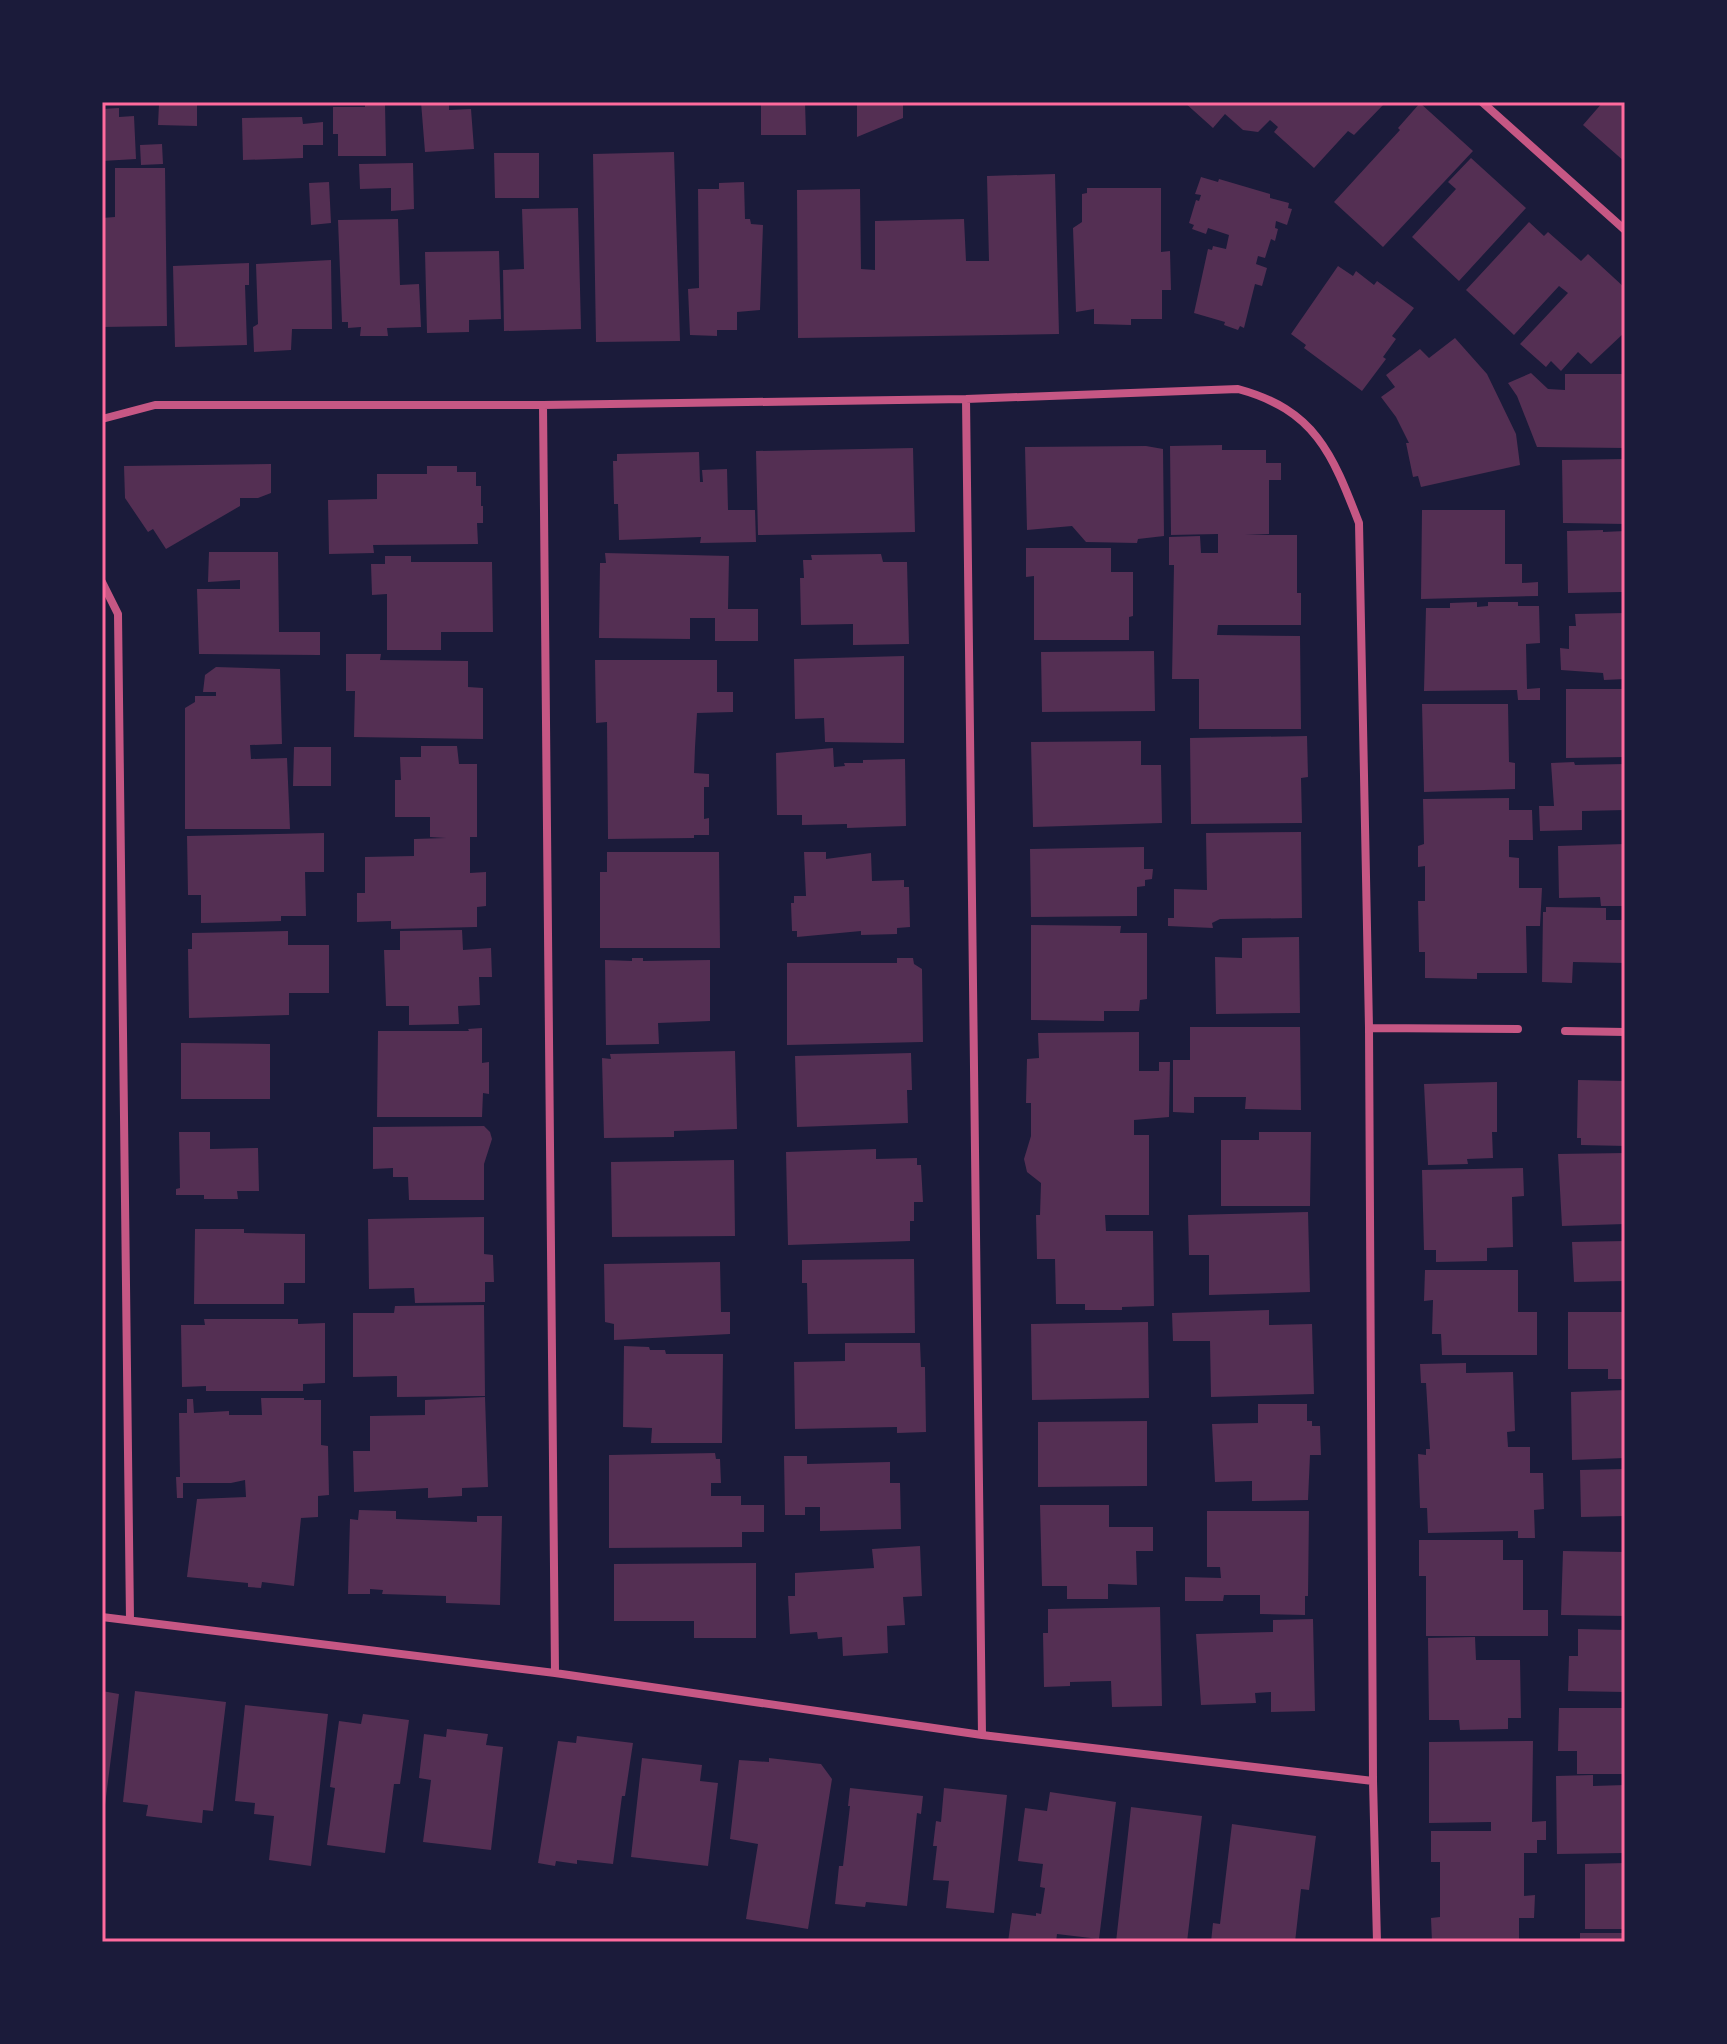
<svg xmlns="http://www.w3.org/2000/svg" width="1727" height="2044" font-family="'Noto Sans',sans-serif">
  <rect width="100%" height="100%" fill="#1b1b3a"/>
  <path fill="#542f53" d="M421 102H449V110L471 109 474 149 425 152Z
    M761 102H805L806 135H761Z
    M857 102H903V118L857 137Z
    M1184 102H1386L1354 135 1348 131 1314 168 1274 132 1278 127 1270 120 1258 132 1243 130 1225 114 1213 128Z
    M1603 102H1625V162L1583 125Z
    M1420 103 1473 151 1383 247 1334 202 1400 130 1398 128Z
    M159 104 197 105V126L158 125Z
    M365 104H385L386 156H338V134H333V107H365Z
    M119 108V117L134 116 136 159 102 161V109Z
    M302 117 303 124 323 122V145H303V158L243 160 242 118Z
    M162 144 163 164 141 165 140 145Z
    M674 152 680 341 596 342 593 154Z
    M494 153H539V198H495Z
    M1471 158 1526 208 1459 281 1412 237 1456 189 1448 182Z
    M413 163 414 209 391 211V188L360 189 359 164Z
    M115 168H165L167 326 102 327V218L115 217Z
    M1055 174 1059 334 798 338 797 190 860 189 861 269 875 270V221L964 219 966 261H989L987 176Z
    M1201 177 1218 182 1219 179 1270 194V198L1289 203 1288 208 1292 209 1287 225 1276 221 1275 228 1278 229 1275 241 1271 239 1265 258 1258 256 1256 264 1267 268 1262 286 1255 284 1244 328 1240 326 1238 330 1224 325 1225 322 1194 313 1208 249 1212 250 1213 246 1226 249 1229 235 1208 228 1206 234 1192 229 1194 225 1189 223 1196 200 1199 201 1201 195 1195 194Z
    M329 182 331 223 311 225 309 183Z
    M744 182 745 219H750L751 224 763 225 760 310 737 312V330H717V336L690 335 688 289 699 288 698 189H719V183Z
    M1087 188H1161V252L1170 251 1171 290H1162V319H1131V325L1094 324V309L1076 312 1073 228 1082 222V194L1087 193Z
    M578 208 581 329 504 331 503 270 524 269 522 209Z
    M398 219 400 285 419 284 421 327 387 328 388 336H360L361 327 348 328V322H342L338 220Z
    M1529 222 1544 236 1548 232 1581 261 1588 254 1625 288V332L1591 364 1578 352 1561 371 1551 361 1546 367 1520 344 1568 293 1559 286 1514 335 1466 290Z
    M499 251 501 319 469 320V332L427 333 425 252Z
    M331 260 332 329H292L291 350 254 352 253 327 258 324 256 264Z
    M249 263V285H245L247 345 175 347 173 266Z
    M1338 266 1353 276 1356 271 1374 285 1377 281 1414 308 1392 336 1396 339 1383 357 1386 359 1362 391 1304 348 1306 345 1291 334Z
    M1455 338 1487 374 1516 434 1520 465 1421 487 1418 476 1413 477 1406 443H1409L1396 417 1381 397 1395 387 1386 375 1420 349 1429 358Z
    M1622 351H1625V448L1537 447 1517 396 1508 383 1531 373 1548 389 1565 390V374H1622Z
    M1222 445V450H1266V463H1281V480H1269V534L1245 535H1297V593H1301V625H1218L1217 635 1300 636 1301 729H1199V679H1172L1174 565H1169V537L1200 536 1201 553H1218V534L1171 535 1170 446Z
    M1146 446 1163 449 1164 536 1138 539 1137 543 1086 542 1072 526 1027 530 1025 447Z
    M913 448 915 532 758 535 756 451Z
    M699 452 700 482H703L702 470 727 469 728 510H755L756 542 700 543 701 537 619 540 618 504H614L613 461H617V454Z
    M1625 459V524L1563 523 1562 460Z
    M271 464V493L258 498H240V506L166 549 153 529 148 532 125 498 124 466Z
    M427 466H457V472H476V486H481V506H483V523H477L478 544 373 545 374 553 329 554 328 500 377 499V474H427Z
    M1422 510H1505V564H1522V583L1538 582V596L1421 599Z
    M1603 530V532L1625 531V602L1622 603V592L1568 593 1567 531Z
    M1026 548H1111V572H1133V616L1129 617V640H1034V576L1026 577Z
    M209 552H278L279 632H320V655L199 654 197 589H240V580L208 582Z
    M605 553 729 556 728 609H758V641H715V618H690V639L599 638 600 563H606Z
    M881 554 883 562H907L909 644 853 645V624L801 625 800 578H804L803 560H812L811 555Z
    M385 556H411V562H492L493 632H441V650H387V594L372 595 371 564H385Z
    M1477 602V607L1488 606V602H1518V606H1539L1540 643 1526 644 1527 689 1540 688V700H1518L1517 690 1424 691 1426 608H1450V603Z
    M1625 613V679L1604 680 1603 673 1561 670 1560 648 1569 649V626H1576L1575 614Z
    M1154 651 1155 711 1042 712 1041 652Z
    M346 654H381L380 660 468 661V687L483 688V739L354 737 355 691H346Z
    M904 656V743L825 742 824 718 795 719 794 659Z
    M595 660H717V692H733V712L697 713 695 747 694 773 709 774V787H704V819L709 818V835H694V838L608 839 607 722 596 723Z
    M216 667 280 669 282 744 250 745 251 759 287 758 290 829H185V708L195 702V696H216V692H203L205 675Z
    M1566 689H1625V757L1566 758Z
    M1422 704H1508L1509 762 1515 763V789L1424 792Z
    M1307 736 1308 777 1301 778 1302 823 1191 824 1190 738Z
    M1141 741V765H1161L1162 823 1033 827 1031 742Z
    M421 746H457L459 764H477V837H470V873L486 872V906L477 907V927L391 929V921L357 922V893H365V857L414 856V839L446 838 430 837V817H395V780H401L400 757H421Z
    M294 747H331V786H293Z
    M833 748 834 767 845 766 844 763H863V760L905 759 906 826 847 828V824L802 825V815H777L776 753Z
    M1574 762 1575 765 1625 764V810L1582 811V830L1540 831 1539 806H1554L1551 763Z
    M1509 798V810H1532L1533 840H1509V857L1519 858V888H1542L1540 926H1526L1527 973H1477V979L1425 978V952H1419L1418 901H1425V866L1418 867V846L1424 844 1423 799Z
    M1301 832 1302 918 1220 919 1212 923 1213 928 1168 926V918H1174V889L1207 890 1206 833Z
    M324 833V872H305L306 916H281V921L201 923V895H188L187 836Z
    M1625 844V906H1601L1600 897 1559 898 1558 846Z
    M1144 847V869H1153L1152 879 1145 880V886L1137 887V916L1031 917 1030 849Z
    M607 852H719L720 948H600V872H607Z
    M804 852H826V859L871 853 872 881 904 880V887H909L910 927 897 928V934L861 935V931L797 937V931H792L791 903H794V896H806Z
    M1546 907 1606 908V920H1625V963L1573 962 1572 983 1542 982 1543 912H1546Z
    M1031 925 1121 926 1120 933H1147V999L1140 1000 1139 1011H1104V1021L1031 1020Z
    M462 930 463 950 491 948 492 977H479L480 1005 458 1006 459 1024 409 1025V1006H386L384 950H400V931Z
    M288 931V945H329V993H289V1015L189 1018 188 949H192V933Z
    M1299 937 1300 1013 1216 1014 1215 957 1242 958V938Z
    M632 958H643V961L710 960V1021L658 1023 659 1044 606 1045 605 960 632 961Z
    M897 958H913L914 964 922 969 923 1042 787 1045V963H897Z
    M1190 1027H1300L1301 1110 1245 1109 1246 1097H1194V1113L1173 1112V1060H1190Z
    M482 1028V1063L489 1062V1094L483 1093 482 1117H377L378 1031H469L468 1029Z
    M1139 1032V1071H1159V1062H1170L1169 1117 1134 1120V1135H1149V1215H1105L1106 1231H1153L1154 1306 1122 1307V1310H1085V1304H1056L1055 1259H1037L1036 1215H1040L1041 1183 1027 1172 1024 1159 1031 1136V1103H1026L1027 1059 1039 1058 1038 1033Z
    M181 1043 270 1044V1099H181Z
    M735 1051 737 1129 674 1131V1137L604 1138 602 1058 611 1059 610 1054Z
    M911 1053 912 1090H907L908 1123 797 1127 795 1056Z
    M1578 1080 1625 1081V1146L1581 1145V1138H1577Z
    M1497 1082V1132H1492L1493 1158 1467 1159 1468 1164 1428 1165 1424 1084Z
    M484 1126 490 1132 492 1139 484 1164V1200H409L408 1177H393V1168L373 1169V1127Z
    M179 1132H210V1149L258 1148 259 1191H237L238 1199H204V1195H176V1189L180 1188Z
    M1259 1132H1311L1310 1206H1221V1140H1259Z
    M876 1149V1159L917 1158V1165H921L923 1202H914V1221H910V1241L788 1245 786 1152Z
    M1625 1153V1224L1562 1226 1558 1154Z
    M734 1160 735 1236 612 1237 611 1162Z
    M1523 1168 1524 1196 1512 1197 1513 1247 1487 1248V1261L1436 1262V1250H1424L1422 1170Z
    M1308 1212 1310 1292 1209 1295V1255H1189L1188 1215Z
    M484 1217V1254L493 1255 494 1282H485V1302L415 1303 414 1288 369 1289 368 1219Z
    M195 1229H244V1233L305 1234V1283H284V1304H194Z
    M1625 1241V1281L1574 1282 1572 1242Z
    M914 1259 915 1333 808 1334 807 1283H802V1260Z
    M720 1262 721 1312H730V1334L614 1340V1324L605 1322 604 1264Z
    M1425 1270H1518V1312H1537V1355H1442L1441 1334H1432L1433 1300 1424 1301Z
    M484 1305 485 1396 397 1397V1376L353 1377V1313H394L395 1306Z
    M1269 1310V1325L1312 1324 1314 1394 1211 1397 1210 1341H1173L1172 1313Z
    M1568 1312H1625V1379H1608V1369H1568Z
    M204 1319H298V1324L325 1323V1383L303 1384V1391H206V1386L182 1387 181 1325H205Z
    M1148 1322 1149 1398 1032 1400 1031 1324Z
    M845 1343H920L921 1367H925L926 1432 897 1433V1427L795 1429 794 1362 845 1361Z
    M624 1346 649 1347 650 1350H665L666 1354H723L722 1443H651L652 1428 623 1427Z
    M1466 1363V1373L1513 1372 1515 1431 1507 1432 1508 1447H1530V1473H1543L1544 1509 1534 1510 1535 1538H1518V1531L1428 1533 1427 1508H1420L1418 1454 1426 1455V1449H1430L1426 1383H1421L1420 1364Z
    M1625 1390V1458L1572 1460 1571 1392Z
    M485 1397 488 1487 462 1488V1496L428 1498V1488L354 1492 353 1451H370V1416L425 1415V1400Z
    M261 1398H304V1400H321V1445L328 1446 329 1495 318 1496V1517L301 1518 294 1586 262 1582 261 1588 248 1587V1583L187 1577 197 1499 246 1497 245 1480 231 1483H183V1498H177L176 1477H180L179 1413H187V1399H193L194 1413 229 1411V1415H262Z
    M1258 1404H1307V1421H1312V1426H1320L1321 1455H1310L1308 1500 1252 1501V1481L1215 1482 1212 1424 1258 1423Z
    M1147 1421V1486L1038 1487V1422Z
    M715 1453 716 1459H720L721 1483H711V1496H741V1505H764V1532H742V1547L609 1548V1455Z
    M784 1456H807V1464L890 1462V1483H900L901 1529 820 1531V1507H805V1515H785Z
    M1625 1469V1516L1581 1517 1580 1470Z
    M1040 1505H1109V1527H1153V1551H1136L1137 1585 1108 1584V1599H1067V1586H1042Z
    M359 1510 396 1511V1519L477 1522V1516H502L500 1605 446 1603V1596L382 1594 383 1590 370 1589V1594H348L350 1519 358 1520Z
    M1207 1511H1309L1308 1596H1305V1615L1260 1614V1595H1224L1223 1601H1185V1577L1221 1578 1220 1567H1207Z
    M1419 1540H1503V1560H1523V1610H1548V1636H1426V1576H1419Z
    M920 1546 922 1596 903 1597 905 1625 887 1626 888 1653 843 1656 842 1637 818 1639 817 1632 790 1634 788 1596H795V1573L874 1568 872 1549Z
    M1563 1551 1625 1552V1616L1561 1615Z
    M756 1563V1638H694V1621H614V1564Z
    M1160 1607 1162 1706 1112 1707 1111 1681 1070 1682V1686L1044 1687 1043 1633H1048V1609Z
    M1313 1619 1315 1711 1271 1712V1692L1255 1693 1256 1703 1201 1705 1196 1634 1273 1632V1620Z
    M1578 1629 1625 1630V1692L1568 1691 1569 1656H1578Z
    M1475 1637 1476 1660H1520L1521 1718H1508V1729L1460 1730 1459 1720H1429L1428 1638Z
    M102 1691 119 1694 105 1805H102Z
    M135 1691 226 1702 213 1811 203 1810 202 1823 146 1816 148 1805 123 1802Z
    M245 1705 328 1714 311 1866 269 1860 274 1816 254 1814 255 1803 235 1801Z
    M1559 1708H1625V1774H1577V1751H1558Z
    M363 1714 409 1720 400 1784H394L385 1853 327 1845 335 1788 330 1787 339 1721 361 1724Z
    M447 1729 488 1734 486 1745 503 1747 491 1850 423 1842 431 1780 419 1778 424 1734 446 1737Z
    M577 1736 633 1743 625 1796H622L613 1864 577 1860V1864L556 1861 555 1866 538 1863 558 1741 576 1743Z
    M1533 1741 1532 1822 1546 1821V1840H1537V1853H1524V1896L1535 1895 1534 1918H1519V1942H1432L1431 1918 1440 1917V1862H1431V1831H1491V1822L1429 1823V1742Z
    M642 1758 702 1765 700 1781 718 1783 708 1866 631 1857Z
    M769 1758 821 1764 832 1779 808 1929 746 1919 758 1844 730 1839 739 1760 769 1762Z
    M1593 1775V1786L1625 1785V1853L1557 1854 1556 1776Z
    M850 1788 923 1796 921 1814 917 1813 907 1906 866 1902 865 1907 835 1904 839 1866H843L850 1806H848Z
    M944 1788 1007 1795 994 1913 946 1908 949 1881 933 1880 937 1846H933L936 1821 941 1822Z
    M1050 1792 1116 1802 1099 1939 1057 1934 1056 1942H1008L1012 1913 1036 1916V1913L1041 1914 1045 1888 1040 1887 1043 1864 1018 1861 1025 1808 1047 1811Z
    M1131 1807 1202 1816 1187 1942H1116Z
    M1232 1824 1316 1836 1309 1890 1301 1889 1295 1942H1211L1213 1923 1220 1924Z
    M1625 1863V1929H1585V1864Z
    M1580 1933H1625V1942H1580Z"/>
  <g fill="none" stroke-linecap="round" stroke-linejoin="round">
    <path stroke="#c65784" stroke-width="8" d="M1482 102 1625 230
      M966 399 982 1735
      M543 405 555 1673
      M102 419 155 405H543L966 399 1238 389C1315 410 1332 453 1359 523L1369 1028 1373 1781 1377 1942
      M102 582 118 614 130 1620
      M1369 1028 1518 1029
      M1565 1031 1625 1032
      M102 1617 555 1673 982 1735 1373 1781"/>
  </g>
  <rect width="1727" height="2044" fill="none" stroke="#1b1b3a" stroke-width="208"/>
  <rect x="104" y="104" width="1519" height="1836" fill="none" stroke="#ff6b9d" stroke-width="3"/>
</svg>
